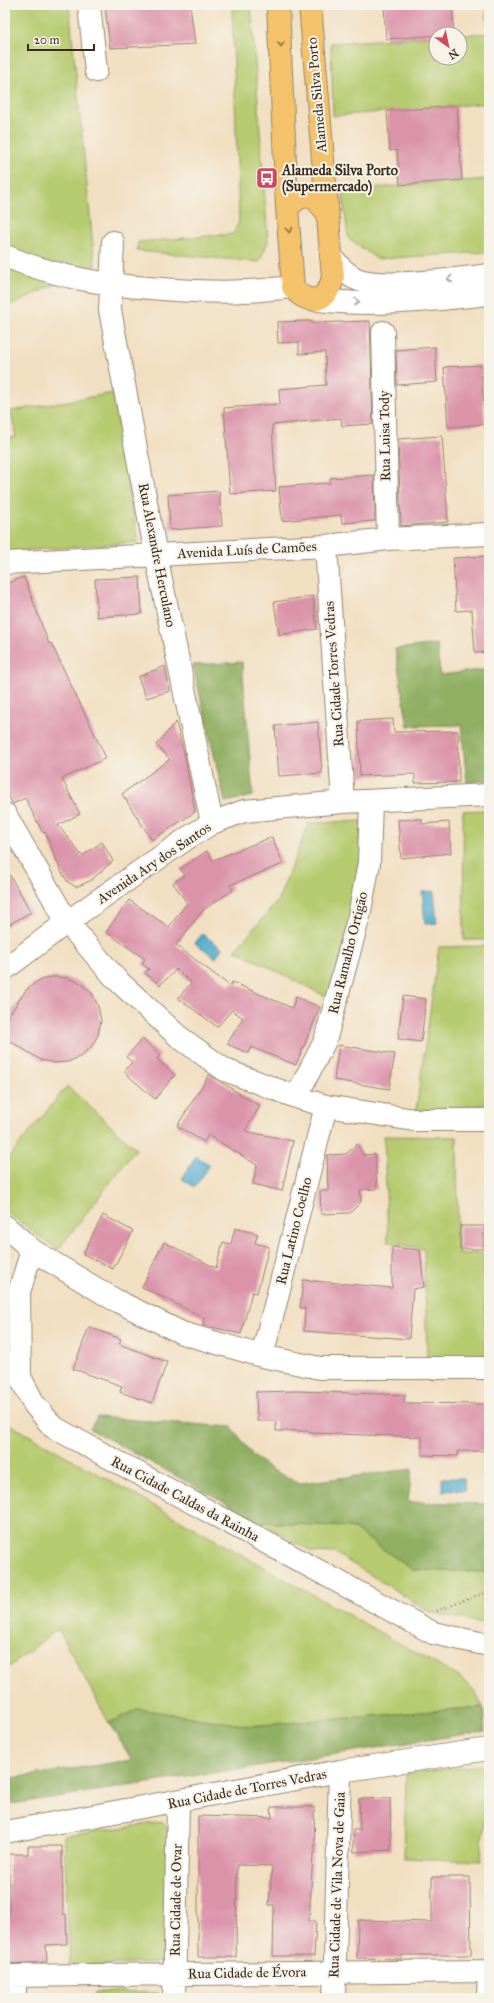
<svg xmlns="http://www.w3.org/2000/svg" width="494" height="2003" font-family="'IM FELL Great Primer',serif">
  <rect width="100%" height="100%" fill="#f7f3e8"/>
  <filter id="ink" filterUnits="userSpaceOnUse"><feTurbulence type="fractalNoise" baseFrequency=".025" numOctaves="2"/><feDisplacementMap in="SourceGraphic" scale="8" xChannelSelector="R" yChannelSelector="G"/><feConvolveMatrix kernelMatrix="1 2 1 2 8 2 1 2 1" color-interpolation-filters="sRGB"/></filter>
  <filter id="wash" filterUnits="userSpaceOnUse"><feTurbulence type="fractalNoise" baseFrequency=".012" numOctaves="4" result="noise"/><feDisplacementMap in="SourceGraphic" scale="16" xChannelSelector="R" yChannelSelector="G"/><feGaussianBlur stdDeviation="0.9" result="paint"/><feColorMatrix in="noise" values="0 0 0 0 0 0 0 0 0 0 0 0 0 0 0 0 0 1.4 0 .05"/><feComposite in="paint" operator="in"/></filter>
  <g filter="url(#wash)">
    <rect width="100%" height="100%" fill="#f1dfc1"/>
    <path fill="#b6cb6f" stroke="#787a46" d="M5 5H69L95 266 6 307 8 327 5 331Z
      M232 5H251L268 242 259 262 137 251 138 242 233 234 239 222Z
      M486 5H489V103L333 116 331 43 436 36V58H460V35L488 33Z
      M489 179V252L377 259 348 238 342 190Z
      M113 393 138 542 5 552V439L16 437 11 411Z
      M489 810V940H464L463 811Z
      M364 821V870L329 998 235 950 277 902 309 823Z
      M489 946V1104L416 1111 439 947Z
      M67 1086 136 1149 58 1250 5 1211V1162Z
      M384 1136 457 1137 458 1254 484 1253 485 1358H427L424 1249 388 1242Z
      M5 1423 9 1424 461 1678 473 1689 483 1707 249 1726 139 1709 109 1723 58 1629 5 1670Z
      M261 1522 351 1527 413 1570 489 1572V1624L432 1613 335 1553 312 1552Z
      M481 1765 487 1771 481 1861 404 1858 406 1774Z
      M162 1822 168 1830 167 1956 155 1963 70 1966 64 1836Z
      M95 1992 158 1993 161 1998H95Z"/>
    <path fill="#90af62" stroke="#666c40" d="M437 644 440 675 489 669V719L485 721 489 747V780L467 783 461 725 408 726 395 649Z
      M242 662 253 796 225 802 193 665Z
      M97 1417 232 1427 253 1456 272 1470 300 1483 412 1469 408 1502 489 1504V1572L413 1570 351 1527 261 1522 90 1429Z
      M483 1707 485 1731 5 1805V1779L132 1760 109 1723 139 1709 249 1726Z"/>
    <path fill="#51abce" stroke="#466a76" d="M434 891 437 923 425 924 422 892Z
      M202 934 222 948 216 958 195 943Z
      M196 1156 210 1165 195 1187 182 1179Z
      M442 1478H464L465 1490 442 1491Z"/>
    <g id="blocks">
      <path fill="#db93aa" d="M105 5H190L195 44 110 48Z
        M384 5H452L454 34 386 39Z
        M457 106 462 180 400 185 397 150 390 151 387 111Z
        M310 321 311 323 370 321 373 424 342 426 341 418 272 425 276 491 230 494 224 408 280 404 279 389 326 385 325 352 299 354V342L278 343 277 322Z
        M435 347 437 382 397 385 396 350Z
        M481 365 485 424 448 427 444 367Z
        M442 436 448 522 401 526 398 439Z
        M374 475 375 521 342 523 341 515 282 521 279 487 330 483V478Z
        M219 491 222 526 170 530 168 495Z
        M489 556V652L475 653 472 610 456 611 453 558Z
        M24 577 49 644 51 643 106 758 62 779 80 814 58 825 82 856 102 842 113 861 90 881 76 887 68 882 61 871 45 832 43 833 25 798 13 804 5 790V584Z
        M140 577 142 614 97 617 95 579Z
        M313 596 317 629 279 635 274 602Z
        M165 666 170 691 146 698 138 677Z
        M393 719 394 732 458 731 459 782 415 783V774L360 776 358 721Z
        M176 722 184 753 195 812 152 840 122 794 170 759 156 745Z
        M318 722 322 773 279 776 275 726Z
        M422 819V824L449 822 451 853 401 858 398 820Z
        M272 837 283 864 230 885 233 890 203 910 176 945 230 986 232 982 292 1008 296 997 320 1007 296 1065 251 1047 248 1053 227 1044 243 1018 232 1010 217 1027 178 998 191 983 177 969 160 985 145 973 149 969 142 964 145 959 106 932 129 900 169 927 187 903 173 883 185 875 180 869 207 851 213 860Z
        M5 867 31 912 5 927Z
        M52 977 67 978 81 983 92 993 98 1006 101 1021 98 1035 91 1047 81 1056 68 1062 55 1063 41 1060 5 1038V1021L26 990 38 981Z
        M403 996 426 999 421 1042 398 1039Z
        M142 1039 161 1055 157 1059 175 1075 155 1099 124 1072 132 1062 126 1057Z
        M339 1045 395 1054 389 1089 334 1080Z
        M209 1075 260 1106 245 1131 293 1141 282 1191 253 1184 257 1165 208 1135 204 1142 177 1126Z
        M357 1144 363 1155 375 1154 377 1189 360 1190 361 1202 350 1213 321 1214 320 1191H328L327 1155 346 1154Z
        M103 1215 133 1231 113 1269 83 1254Z
        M460 1226H484V1249H460Z
        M235 1228 258 1234 255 1243 269 1247 257 1293 252 1292 241 1334 203 1325 204 1318 142 1287 164 1242 216 1268 223 1242 231 1244Z
        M392 1247 420 1250 424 1287 413 1289 409 1339 304 1331 305 1308H300L303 1280 392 1288Z
        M89 1327 121 1339 119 1344 167 1362 152 1403 120 1392 122 1386 73 1369Z
        M297 1391 405 1395 404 1403 489 1404V1451H458V1456L422 1455V1437L309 1433V1431H276V1421H257L256 1392Z
        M390 1798 391 1850 354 1852 353 1830H360L359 1799Z
        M271 1807H314L315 1854H313L309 1921H316L314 1956H273L274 1905H269L272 1866 237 1865 236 1957H198V1816L272 1818Z
        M28 1846H62L63 1914H66L67 1944 46 1945 47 1962 5 1964V1915H9V1854H28Z
        M432 1877H470L471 1955H402V1959L357 1958 358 1920 432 1922Z"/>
    </g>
  </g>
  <g filter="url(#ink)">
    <use href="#blocks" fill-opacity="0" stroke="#968470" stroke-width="1"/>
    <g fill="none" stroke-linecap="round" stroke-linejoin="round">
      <g stroke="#968470" stroke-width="24">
        <path id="minor" d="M89 5 96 71
          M113 242 110 310 156 555 212 823
          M5 256C59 278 104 285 162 289 189 291 217 293 244 291 260 291 277 288 293 287
          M331 256C339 266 347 276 359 280 386 289 459 279 489 275
          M319 300C375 307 432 300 489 294
          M383 332 388 539
          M326 546 343 802
          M5 563 326 546 388 539 489 534
          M5 814 67 922 116 979 179 1037 225 1070 296 1097 326 1106 414 1120H489
          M5 969 67 922 189 837 212 823 244 811 343 802 489 795
          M296 1097 325 1041 359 916 369 863 371 801
          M5 1226 32 1250 115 1300 182 1333 262 1356 320 1368H489
          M32 1250 19 1292 20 1377 34 1404 53 1427 433 1633 489 1645
          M262 1356 326 1106
          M5 1832 340 1771 489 1749
          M5 1976 489 1971
          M15 1998V1976
          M174 1998 178 1802
          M334 1998 340 1771
          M488 1998 489 1970"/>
      </g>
      <g stroke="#968470" stroke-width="24">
        <path id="major" d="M278 5 287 207 293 287C309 308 328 301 333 277L310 5
          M287 207 300 197 313 196 326 211"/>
      </g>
      <path stroke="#968470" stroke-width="2.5" stroke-dasharray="1 3" stroke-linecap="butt" d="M437 1611 489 1591"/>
      <use href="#minor" stroke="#fff" stroke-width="22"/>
      <use href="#major" stroke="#f3c26a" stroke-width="22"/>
    </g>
    <defs><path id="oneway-chevron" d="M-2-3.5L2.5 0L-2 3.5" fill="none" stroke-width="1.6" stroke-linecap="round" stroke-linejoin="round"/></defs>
    <g stroke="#8e6e40">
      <use href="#oneway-chevron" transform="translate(281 44) rotate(88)"/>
      <use href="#oneway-chevron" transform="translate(289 230) rotate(86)"/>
    </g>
    <g stroke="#a79f9a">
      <use href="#oneway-chevron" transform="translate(450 279) rotate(175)"/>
      <use href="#oneway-chevron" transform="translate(357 302) rotate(1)"/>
    </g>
  </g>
  <defs>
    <g id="bus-square" transform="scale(1.15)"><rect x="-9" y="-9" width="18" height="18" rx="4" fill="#d1495b" stroke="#f7f3e8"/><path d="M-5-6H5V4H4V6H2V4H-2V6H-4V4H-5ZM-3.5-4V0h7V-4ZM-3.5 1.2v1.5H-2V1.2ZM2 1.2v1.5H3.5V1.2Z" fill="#fff"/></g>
  </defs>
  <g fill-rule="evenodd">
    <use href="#bus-square" x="267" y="178"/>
  </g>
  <g text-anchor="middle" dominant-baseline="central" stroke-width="4" stroke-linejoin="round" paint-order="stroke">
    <g font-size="14" fill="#3b2a1e" stroke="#f7f3e8">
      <text transform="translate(317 95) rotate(-95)">Alameda Silva Porto</text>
      <text transform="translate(385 436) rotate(-91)">Rua Luisa Tody</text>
      <text transform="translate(247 550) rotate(-3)">Avenida Luís de Camões</text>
      <text transform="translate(157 555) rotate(79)">Rua Alexandre Herculano</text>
      <text transform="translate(334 674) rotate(-94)">Rua Cidade Torres Vedras</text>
      <text transform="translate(154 863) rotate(-34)">Avenida Ary dos Santos</text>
      <text transform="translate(348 953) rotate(-76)">Rua Ramalho Ortigão</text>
      <text transform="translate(294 1231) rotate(-76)">Rua Latino Coelho</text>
      <text transform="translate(185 1499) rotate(28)">Rua Cidade Caldas da Rainha</text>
      <text transform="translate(247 1789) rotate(-11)">Rua Cidade de Torres Vedras</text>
      <text transform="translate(337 1885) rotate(-88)">Rua Cidade de Vila Nova de Gaia</text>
      <text transform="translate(176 1900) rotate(-89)">Rua Cidade de Ovar</text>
      <text transform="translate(247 1973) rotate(-1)">Rua Cidade de Évora</text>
    </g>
    <g font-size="14" font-weight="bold" fill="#3b2a1e" stroke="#f7f3e8" text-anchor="start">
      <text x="282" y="170">Alameda Silva Porto<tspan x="282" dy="16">(Supermercado)</tspan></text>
    </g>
  </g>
  <rect width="494" height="2003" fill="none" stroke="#f7f3e8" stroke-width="20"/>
  <g transform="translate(448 46) rotate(147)"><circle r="19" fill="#f7f3e8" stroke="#aca397"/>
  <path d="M0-3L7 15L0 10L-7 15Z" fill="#d1495b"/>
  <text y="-6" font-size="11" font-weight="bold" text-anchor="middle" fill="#3b2a1e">N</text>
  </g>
  <path d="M28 44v6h66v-6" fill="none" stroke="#3b2a1e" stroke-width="2"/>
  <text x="34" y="44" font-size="12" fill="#3b2a1e" stroke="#f7f3e8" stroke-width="3" paint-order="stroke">20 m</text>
</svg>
